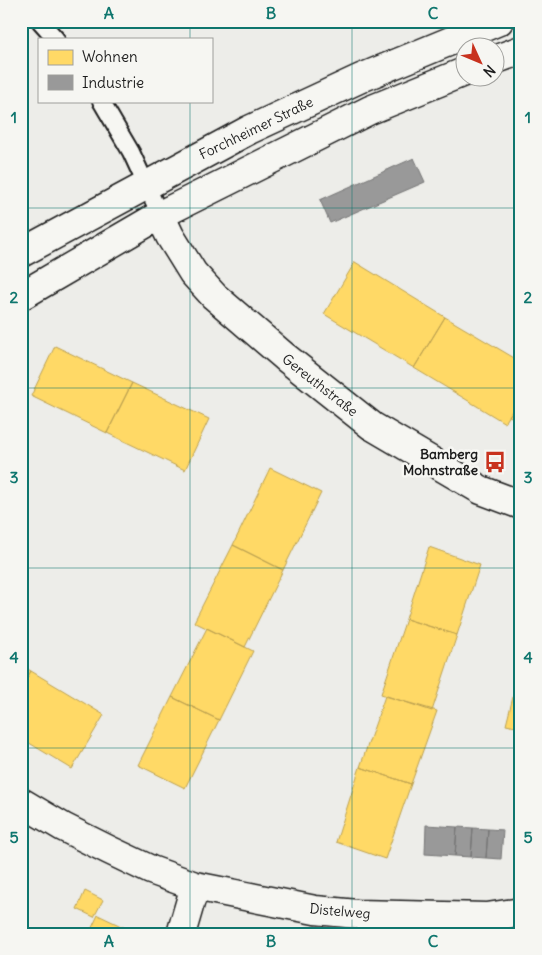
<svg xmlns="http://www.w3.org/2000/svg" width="542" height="955" font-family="Delius,sans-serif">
  <rect width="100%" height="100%" fill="#edede9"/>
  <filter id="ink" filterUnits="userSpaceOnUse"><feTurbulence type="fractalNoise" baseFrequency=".02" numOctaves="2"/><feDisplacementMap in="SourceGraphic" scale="10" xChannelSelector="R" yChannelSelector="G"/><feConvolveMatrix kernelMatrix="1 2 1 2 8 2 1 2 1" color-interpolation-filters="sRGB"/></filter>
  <g filter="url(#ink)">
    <path fill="#ffd966" stroke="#bba050" d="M355 262 445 317 414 368 324 314Z
      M445 317 521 362V397L505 423 414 368Z
      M55 346 132 383 107 433 31 396Z
      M132 383 209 419 185 470 107 433Z
      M521 397V421L509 416Z
      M270 468 321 493 283 570 233 545Z
      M233 545 283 570 245 647 194 622Z
      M429 547 480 565 457 635 406 619Z
      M406 619 457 635 432 711 381 694Z
      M207 628 253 651 219 720 172 697Z
      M21 665 31 671 21 688Z
      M31 671 104 715 72 769 21 738V688Z
      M519 673H521V728L506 725Z
      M385 696 437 711 411 784 360 767Z
      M172 697 219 720 185 788 138 765Z
      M360 767 411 784 385 859 336 842Z
      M85 891 103 900 94 917 77 909Z
      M98 915 138 934H89Z"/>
    <path fill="#999" stroke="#747474" d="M414 158 425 182 330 223 320 200Z
      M426 825 457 827 455 856 425 854Z
      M457 827 473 828 471 857 455 856Z
      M473 828 488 829 486 858 471 857Z
      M488 829 503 830 501 859 486 858Z"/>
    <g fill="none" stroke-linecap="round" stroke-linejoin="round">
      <g stroke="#1c1c1c" stroke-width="20">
        <path id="lane" d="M40 21 56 39
          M101 101 131 152 160 215"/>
      </g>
      <g stroke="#1c1c1c" stroke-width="31">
        <path id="street" d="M160 215 170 236 193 273 214 296 285 357 372 426 481 490 521 505
          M21 802 63 827 109 850 151 870 195 886 315 910 357 914 487 917 521 912
          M181 934 195 886"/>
      </g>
      <g stroke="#1c1c1c" stroke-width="31">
        <path id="secondary" d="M494 60 521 50
          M21 253 249 130 361 78 499 21
          M21 296 160 215 370 110 464 72"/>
      </g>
      <use href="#lane" stroke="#f6f6f2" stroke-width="16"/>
      <use href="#street" stroke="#f6f6f2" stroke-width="28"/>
      <use href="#secondary" stroke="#f6f6f2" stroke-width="28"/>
    </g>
  </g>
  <path fill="none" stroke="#0f766e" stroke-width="1" stroke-opacity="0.55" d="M190 21V39M352 21V934M190 101V934M21 208H521M21 388H521M21 568H521M21 748H521"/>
  <defs>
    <g id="bus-bare" transform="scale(1.725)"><path d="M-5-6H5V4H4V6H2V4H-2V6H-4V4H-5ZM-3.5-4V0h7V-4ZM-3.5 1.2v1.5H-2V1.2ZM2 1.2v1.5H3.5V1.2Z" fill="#c8321e" stroke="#f6f6f2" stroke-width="2.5" paint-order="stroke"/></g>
  </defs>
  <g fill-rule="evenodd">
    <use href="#bus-bare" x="495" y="462"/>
  </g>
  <g text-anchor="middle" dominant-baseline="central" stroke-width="5" stroke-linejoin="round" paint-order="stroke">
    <g font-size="14" fill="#1c1c1c" stroke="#f6f6f2">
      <text transform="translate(256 128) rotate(-26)">Forchheimer Straße</text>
      <text transform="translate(320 385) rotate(38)">Gereuthstraße</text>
      <text transform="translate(340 911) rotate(5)">Distelweg</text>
    </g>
    <g font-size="14" font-weight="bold" fill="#1c1c1c" stroke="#f6f6f2" text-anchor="end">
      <text x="478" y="454">Bamberg<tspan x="478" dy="16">Mohnstraße</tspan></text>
    </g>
  </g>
  <rect width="542" height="955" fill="none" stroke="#f6f6f2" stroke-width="55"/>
  <rect x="38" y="38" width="175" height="65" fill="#f6f6f2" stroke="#9f9f9c"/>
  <rect x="48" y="50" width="25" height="15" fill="#ffd966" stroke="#9f9f9c"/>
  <text x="82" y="62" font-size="15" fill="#1c1c1c">Wohnen</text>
  <rect x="48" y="75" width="25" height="15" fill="#999999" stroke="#9f9f9c"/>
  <text x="82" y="88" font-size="15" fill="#1c1c1c">Industrie</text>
  <g transform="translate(480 62) rotate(134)"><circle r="24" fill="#f6f6f2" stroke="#9f9f9c"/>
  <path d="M0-4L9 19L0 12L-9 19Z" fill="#c8321e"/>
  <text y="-8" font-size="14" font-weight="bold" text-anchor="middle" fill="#1c1c1c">N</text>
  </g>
  <rect x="28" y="28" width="486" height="900" fill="none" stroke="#0f766e" stroke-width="2"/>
  <g font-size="16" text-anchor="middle" font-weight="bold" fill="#0f766e">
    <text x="109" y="19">A</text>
    <text x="271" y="19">B</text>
    <text x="433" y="19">C</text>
    <text x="14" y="123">1</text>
    <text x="528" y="123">1</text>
    <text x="14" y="303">2</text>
    <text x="528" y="303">2</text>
    <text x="14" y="483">3</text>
    <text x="528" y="483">3</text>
    <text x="14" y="663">4</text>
    <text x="528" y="663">4</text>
    <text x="14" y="843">5</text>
    <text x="528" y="843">5</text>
    <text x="109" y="947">A</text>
    <text x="271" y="947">B</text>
    <text x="433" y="947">C</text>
  </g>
</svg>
